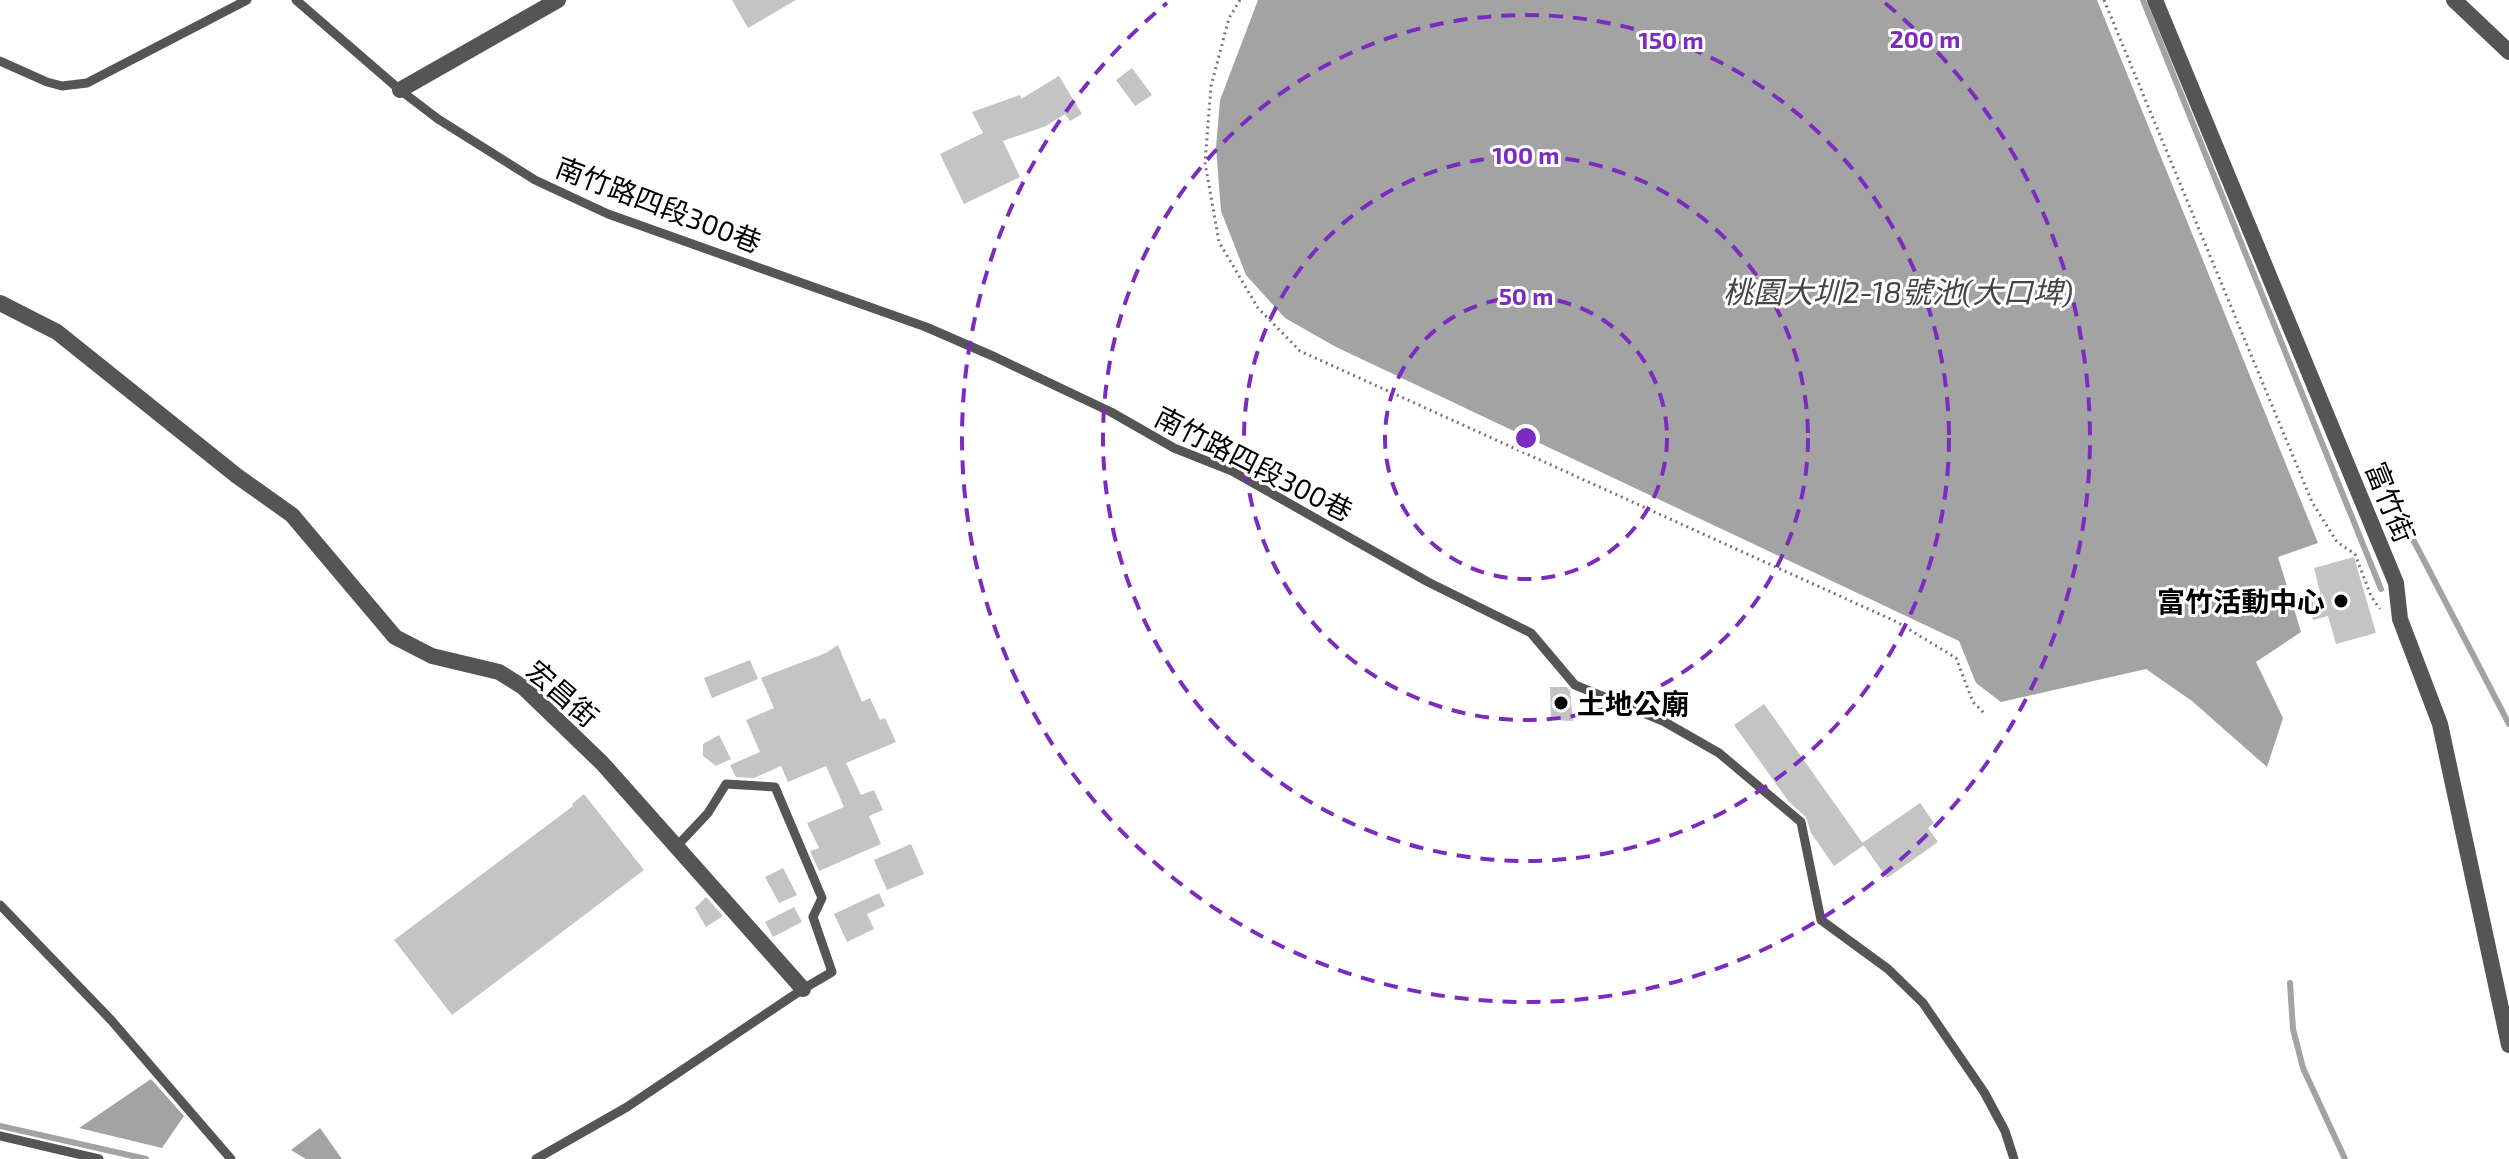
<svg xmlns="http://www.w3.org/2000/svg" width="2509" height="1159" font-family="'Exo 2','Noto Sans TC',sans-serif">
  <rect width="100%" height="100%" fill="#fff"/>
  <path fill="#a3a3a3" d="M1258 0H2097L2318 543 2278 557 2301 632 2256 662 2283 718 2267 767 2192 701 2146 669 2001 702 1976 683 1959 641 1336 347 1285 318 1246 275 1221 211 1216 148 1220 100Z
    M151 1079 184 1116 162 1148 79 1128Z
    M320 1128 342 1159H306L291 1150Z"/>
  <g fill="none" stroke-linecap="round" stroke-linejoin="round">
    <path stroke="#a3a3a3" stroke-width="6" d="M2143 0 2381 589
      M2378 480 2391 491 2405 524 2509 724
      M2290 983 2293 1029 2303 1068 2345 1159
      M0 1126 146 1159"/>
  </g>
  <path fill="#c4c4c4" d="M732 0H796L748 28Z
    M1132 68 1152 95 1135 106 1116 80Z
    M1059 76 1082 114 1070 121 1065 114 1046 126 1003 141 1020 177 964 204 940 154 983 133 972 112 1020 95 1021 99Z
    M2354 557 2376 633 2336 644 2328 616 2313 620 2308 603 2322 600 2314 568Z
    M838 645 862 702 870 698 880 720 885 718 896 742 846 763 861 795 874 790 883 810 869 816 881 844 819 871 810 851 819 848 807 823 844 807 826 766 788 782 781 766 754 778 736 777 730 765 760 752 746 720 774 708 761 678 826 653Z
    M750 660 758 679 712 698 704 678Z
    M1550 687H1567L1570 691 1573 721 1551 720Z
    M1764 704 1864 845 1834 866 1811 833 1806 817 1789 802 1734 725Z
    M719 735 731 759 716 766 703 756V744Z
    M584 794 644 870 452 1015 394 940 573 806 572 804Z
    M1920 803 1934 823 1928 828 1938 842 1887 878 1862 843Z
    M911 844 924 874 887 890 874 860Z
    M783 868 797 895 779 903 765 877Z
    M879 893 885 906 867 914 874 929 847 942 834 914Z
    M706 897 723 916 706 927 695 908Z
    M794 907 802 922 773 937 765 922Z"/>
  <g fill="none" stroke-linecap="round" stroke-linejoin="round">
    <path stroke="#777" stroke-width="3" stroke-dasharray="2 4" stroke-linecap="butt" d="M1240 0 1229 18 1211 86 1205 163 1219 242 1258 308 1300 351 1897 622 1956 658 1973 702 1985 714
      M2104 0 2312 502 2337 542 2355 554 2371 596 2380 609"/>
    <path stroke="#555" stroke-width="9" d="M296 0 400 90 438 119 535 180 608 214 926 327 995 357 1111 412 1174 448 1232 471 1428 582 1531 633 1575 685 1663 721 1719 753 1801 822 1821 920 1888 969 1923 1003 1984 1092 2005 1131 2014 1159
      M0 61 47 82 62 86 87 83 247 0
      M0 905 111 1020 231 1159
      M0 1136 99 1159
      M536 1159 627 1107 803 989 832 972 813 917 822 898 775 787 726 784 708 813 677 846"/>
    <path stroke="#555" stroke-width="16" d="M2155 0 2396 583 2400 619 2440 724 2509 1045
      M2454 0 2509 52
      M400 90 558 0
      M0 303 57 332 237 476 292 515 395 637 432 656 499 672 523 687 602 763 803 989"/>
  </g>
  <g fill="none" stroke="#7b2cbf" stroke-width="4" stroke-dasharray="14 10">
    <circle cx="1526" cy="438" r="141"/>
    <circle cx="1526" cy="438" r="282"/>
    <circle cx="1526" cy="438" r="423"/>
    <path d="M1885 3A564 564 0 1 1 1167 3"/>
  </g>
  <g fill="#000" stroke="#fff" stroke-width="3">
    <circle cx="2341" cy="601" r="8"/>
    <circle cx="1561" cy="703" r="8"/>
  </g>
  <g text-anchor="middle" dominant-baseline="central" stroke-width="6" stroke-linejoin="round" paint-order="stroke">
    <g font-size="28" fill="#000" stroke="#fff">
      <text transform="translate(659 204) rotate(21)">南竹路四段300巷</text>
      <text transform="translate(1254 463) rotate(27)">南竹路四段300巷</text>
      <text transform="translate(2391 502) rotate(68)">富竹街</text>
      <text transform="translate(563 693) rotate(41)">宏昌街</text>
    </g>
    <g font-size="28" font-weight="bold" fill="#000" stroke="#fff" text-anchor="end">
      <text x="2325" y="601">富竹活動中心</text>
      <text x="1577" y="703" text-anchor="start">土地公廟</text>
    </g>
    <g font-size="30" font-style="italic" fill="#444" stroke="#fff">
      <text x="1898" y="291">桃園大圳2-18號池(大口埤)</text>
    </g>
  </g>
  <circle cx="1526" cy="438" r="12" fill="#7b2cbf" stroke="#fff" stroke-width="4"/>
  <g font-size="24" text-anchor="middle" font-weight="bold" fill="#7b2cbf" stroke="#fff" stroke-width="6" stroke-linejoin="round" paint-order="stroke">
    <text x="1925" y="48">200 m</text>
    <text x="1671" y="49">150 m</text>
    <text x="1526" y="164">100 m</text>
    <text x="1526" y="305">50 m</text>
  </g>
</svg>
